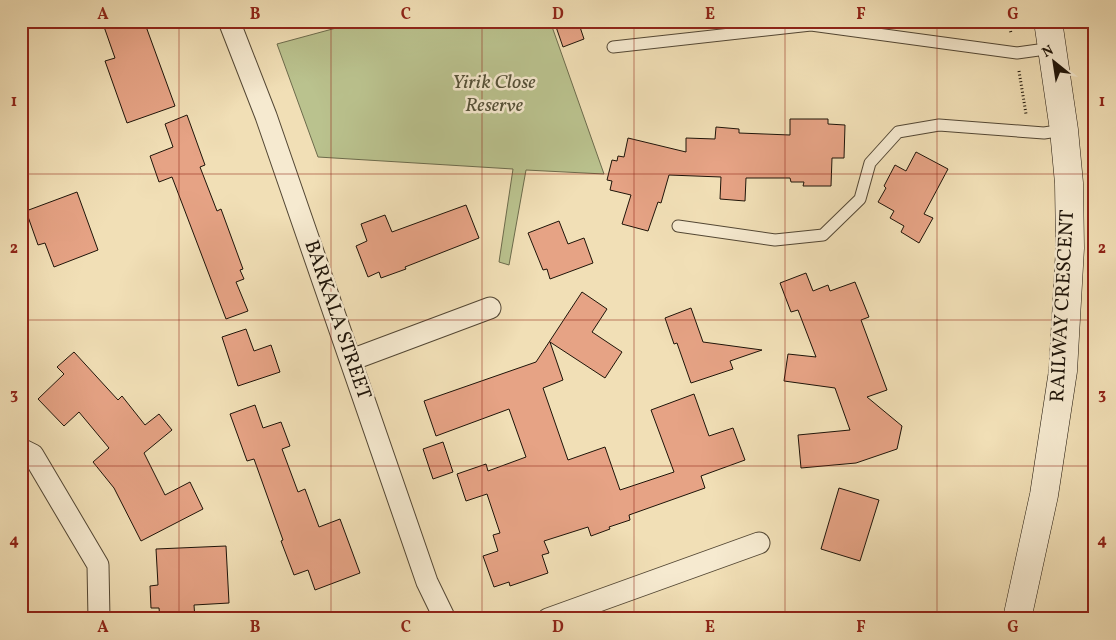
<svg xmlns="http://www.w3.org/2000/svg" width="1116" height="640" viewBox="0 0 1116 640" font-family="Vollkorn,serif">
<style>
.green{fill:#bac28e;stroke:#6c6b4c}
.building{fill:#e6a385;stroke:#1e1409}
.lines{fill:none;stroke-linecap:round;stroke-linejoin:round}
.service-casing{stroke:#534734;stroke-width:13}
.minor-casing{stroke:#534734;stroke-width:23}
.secondary-casing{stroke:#1e1409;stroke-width:29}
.path{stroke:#1e1409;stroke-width:3;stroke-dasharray:1 2.5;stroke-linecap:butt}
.service{stroke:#f6ead0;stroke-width:11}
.minor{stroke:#f6ead0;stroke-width:21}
.secondary{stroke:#f6ead0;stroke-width:28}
.grid{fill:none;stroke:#8f2418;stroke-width:1;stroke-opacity:0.55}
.labels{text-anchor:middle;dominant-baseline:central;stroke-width:5;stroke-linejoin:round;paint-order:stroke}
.park-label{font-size:20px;font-style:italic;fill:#555138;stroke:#f6ead0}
.street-label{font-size:20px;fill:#1e1409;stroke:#f6ead0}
.neatline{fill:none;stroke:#8f2418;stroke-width:2}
.grid-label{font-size:16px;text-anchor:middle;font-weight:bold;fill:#8f2418}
</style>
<rect width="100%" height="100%" fill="#f1dfb6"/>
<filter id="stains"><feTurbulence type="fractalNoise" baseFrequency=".004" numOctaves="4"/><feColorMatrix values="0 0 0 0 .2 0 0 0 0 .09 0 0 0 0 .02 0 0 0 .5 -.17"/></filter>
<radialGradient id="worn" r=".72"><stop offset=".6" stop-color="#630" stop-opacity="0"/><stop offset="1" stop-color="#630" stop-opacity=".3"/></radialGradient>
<path class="green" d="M 362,21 L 550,21 L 604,174 L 526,170 L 509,265 L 499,262 L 513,169 L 318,157 L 277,44 Z"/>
<path class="building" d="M 102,21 L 144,21 L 175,106 L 127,123 L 105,61 L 115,58 Z
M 554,21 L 578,21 L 584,39 L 563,47 Z
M 187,115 L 205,165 L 200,167 L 217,211 L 221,209 L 243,269 L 240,270 L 244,279 L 236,282 L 248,311 L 226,319 L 172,177 L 159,182 L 150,156 L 173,147 L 165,124 Z
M 790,119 L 828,119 L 828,124 L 845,125 L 844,158 L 832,158 L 831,186 L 803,186 L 804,182 L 791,182 L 790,178 L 746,178 L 745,201 L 720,199 L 721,177 L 669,175 L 661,203 L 658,202 L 648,231 L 622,224 L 631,195 L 610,190 L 612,181 L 607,180 L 612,160 L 617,161 L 618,156 L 624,157 L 628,138 L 686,152 L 686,138 L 715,139 L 716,127 L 739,129 L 739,133 L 790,135 Z
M 916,152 L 948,169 L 924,214 L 933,218 L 919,243 L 901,232 L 904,226 L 890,218 L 894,211 L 878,202 L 886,188 L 884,186 L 895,165 L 906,171 Z
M 77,192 L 98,250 L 54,267 L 45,243 L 38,245 L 26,211 Z
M 466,205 L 479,238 L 405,267 L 406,269 L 381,278 L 379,272 L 368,277 L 356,246 L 367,241 L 361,224 L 385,215 L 392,232 Z
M 559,221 L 568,244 L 584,238 L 593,263 L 550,279 L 547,269 L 543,270 L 528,233 Z
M 806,273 L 813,291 L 828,285 L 830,291 L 855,282 L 869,317 L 861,320 L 887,390 L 867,397 L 902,426 L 897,449 L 856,463 L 801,468 L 798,435 L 850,430 L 835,388 L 784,381 L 788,354 L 816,357 L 798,310 L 791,312 L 780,283 Z
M 582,292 L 607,309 L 592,332 L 622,352 L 605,378 L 550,342 L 563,380 L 543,388 L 568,460 L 605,447 L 620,490 L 674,472 L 651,410 L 694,394 L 709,436 L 733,428 L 745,460 L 701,476 L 705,488 L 629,515 L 630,520 L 609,527 L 610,529 L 591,536 L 588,527 L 544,541 L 549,553 L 542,555 L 548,573 L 510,586 L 509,582 L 494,587 L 483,556 L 498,551 L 493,535 L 500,533 L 487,494 L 466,501 L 457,474 L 486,464 L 488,471 L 526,457 L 509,409 L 436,436 L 424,401 L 536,362 Z
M 691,308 L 703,342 L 762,350 L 730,361 L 733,369 L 691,383 L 677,343 L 674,344 L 665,318 Z
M 246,329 L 254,351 L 271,345 L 280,372 L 238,386 L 222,337 Z
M 74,352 L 118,400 L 122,396 L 145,425 L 159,414 L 172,430 L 144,453 L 165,495 L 190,482 L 203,509 L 141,541 L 114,488 L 93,462 L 109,448 L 79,412 L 64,426 L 38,399 L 64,374 L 57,367 Z
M 255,405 L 263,428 L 281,422 L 290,446 L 282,449 L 298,492 L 305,489 L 319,527 L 340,519 L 360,573 L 315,590 L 308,570 L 294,575 L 281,541 L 283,540 L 254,459 L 247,461 L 230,414 Z
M 443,442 L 453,472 L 433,479 L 423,449 Z
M 839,488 L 879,500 L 860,561 L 821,549 Z
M 226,546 L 229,603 L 194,605 L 195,619 L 160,619 L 159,608 L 151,608 L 150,586 L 158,585 L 156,549 Z"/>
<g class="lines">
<defs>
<path id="service" d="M 613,47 L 811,25 L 1017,53 L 1053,48
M 678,226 L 775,240 L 823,235 L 860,199 L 870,163 L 898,132 L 939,125 L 1044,133 L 1064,130"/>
<path id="minor" d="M 229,21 L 266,116 L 427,582 L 445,619
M 351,360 L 490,308
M 21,449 L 33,455 L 98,565 L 99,619
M 548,619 L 759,543"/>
<path id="secondary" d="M 1017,619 L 1044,495 L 1063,371 L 1070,248 L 1069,183 L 1064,130 L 1048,21"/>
</defs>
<use href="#service" class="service-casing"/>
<use href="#minor" class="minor-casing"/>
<use href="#secondary" class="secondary-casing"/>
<path class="path" d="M 1008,21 L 1011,33
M 1019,71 L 1026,114"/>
<use href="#service" class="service"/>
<use href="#minor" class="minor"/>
<use href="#secondary" class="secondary"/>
</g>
<path class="grid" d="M 179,21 L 179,619M 331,21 L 331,619M 482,21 L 482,619M 634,21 L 634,619M 785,21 L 785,619M 937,21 L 937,619M 21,174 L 1095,174M 21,320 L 1095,320M 21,466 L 1095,466"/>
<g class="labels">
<g class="park-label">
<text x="494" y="83">Yirik Close<tspan x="494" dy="23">Reserve</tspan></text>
</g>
<g class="street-label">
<text transform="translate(1063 306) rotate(-87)">RAILWAY CRESCENT</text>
<text transform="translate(337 320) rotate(71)">BARKALA STREET</text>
</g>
</g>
<rect width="1116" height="640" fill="none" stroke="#f1dfb6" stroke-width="55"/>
<g transform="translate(1054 62) rotate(330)" stroke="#f6ead0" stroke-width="4" paint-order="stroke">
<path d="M0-4L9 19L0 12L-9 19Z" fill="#1e1409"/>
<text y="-8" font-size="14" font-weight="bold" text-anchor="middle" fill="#1e1409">N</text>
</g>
<rect x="28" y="28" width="1060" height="584" class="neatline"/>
<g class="grid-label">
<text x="103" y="19">A</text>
<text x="255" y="19">B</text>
<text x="406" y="19">C</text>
<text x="558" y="19">D</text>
<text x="710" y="19">E</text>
<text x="861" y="19">F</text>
<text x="1013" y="19">G</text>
<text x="14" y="106">1</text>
<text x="1102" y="106">1</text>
<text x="14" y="253">2</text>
<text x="1102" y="253">2</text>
<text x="14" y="399">3</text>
<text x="1102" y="399">3</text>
<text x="14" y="545">4</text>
<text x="1102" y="545">4</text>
<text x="103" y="632">A</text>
<text x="255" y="632">B</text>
<text x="406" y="632">C</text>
<text x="558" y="632">D</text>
<text x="710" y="632">E</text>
<text x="861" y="632">F</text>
<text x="1013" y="632">G</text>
</g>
<rect width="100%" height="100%" filter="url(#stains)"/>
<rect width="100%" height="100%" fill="url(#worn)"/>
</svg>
